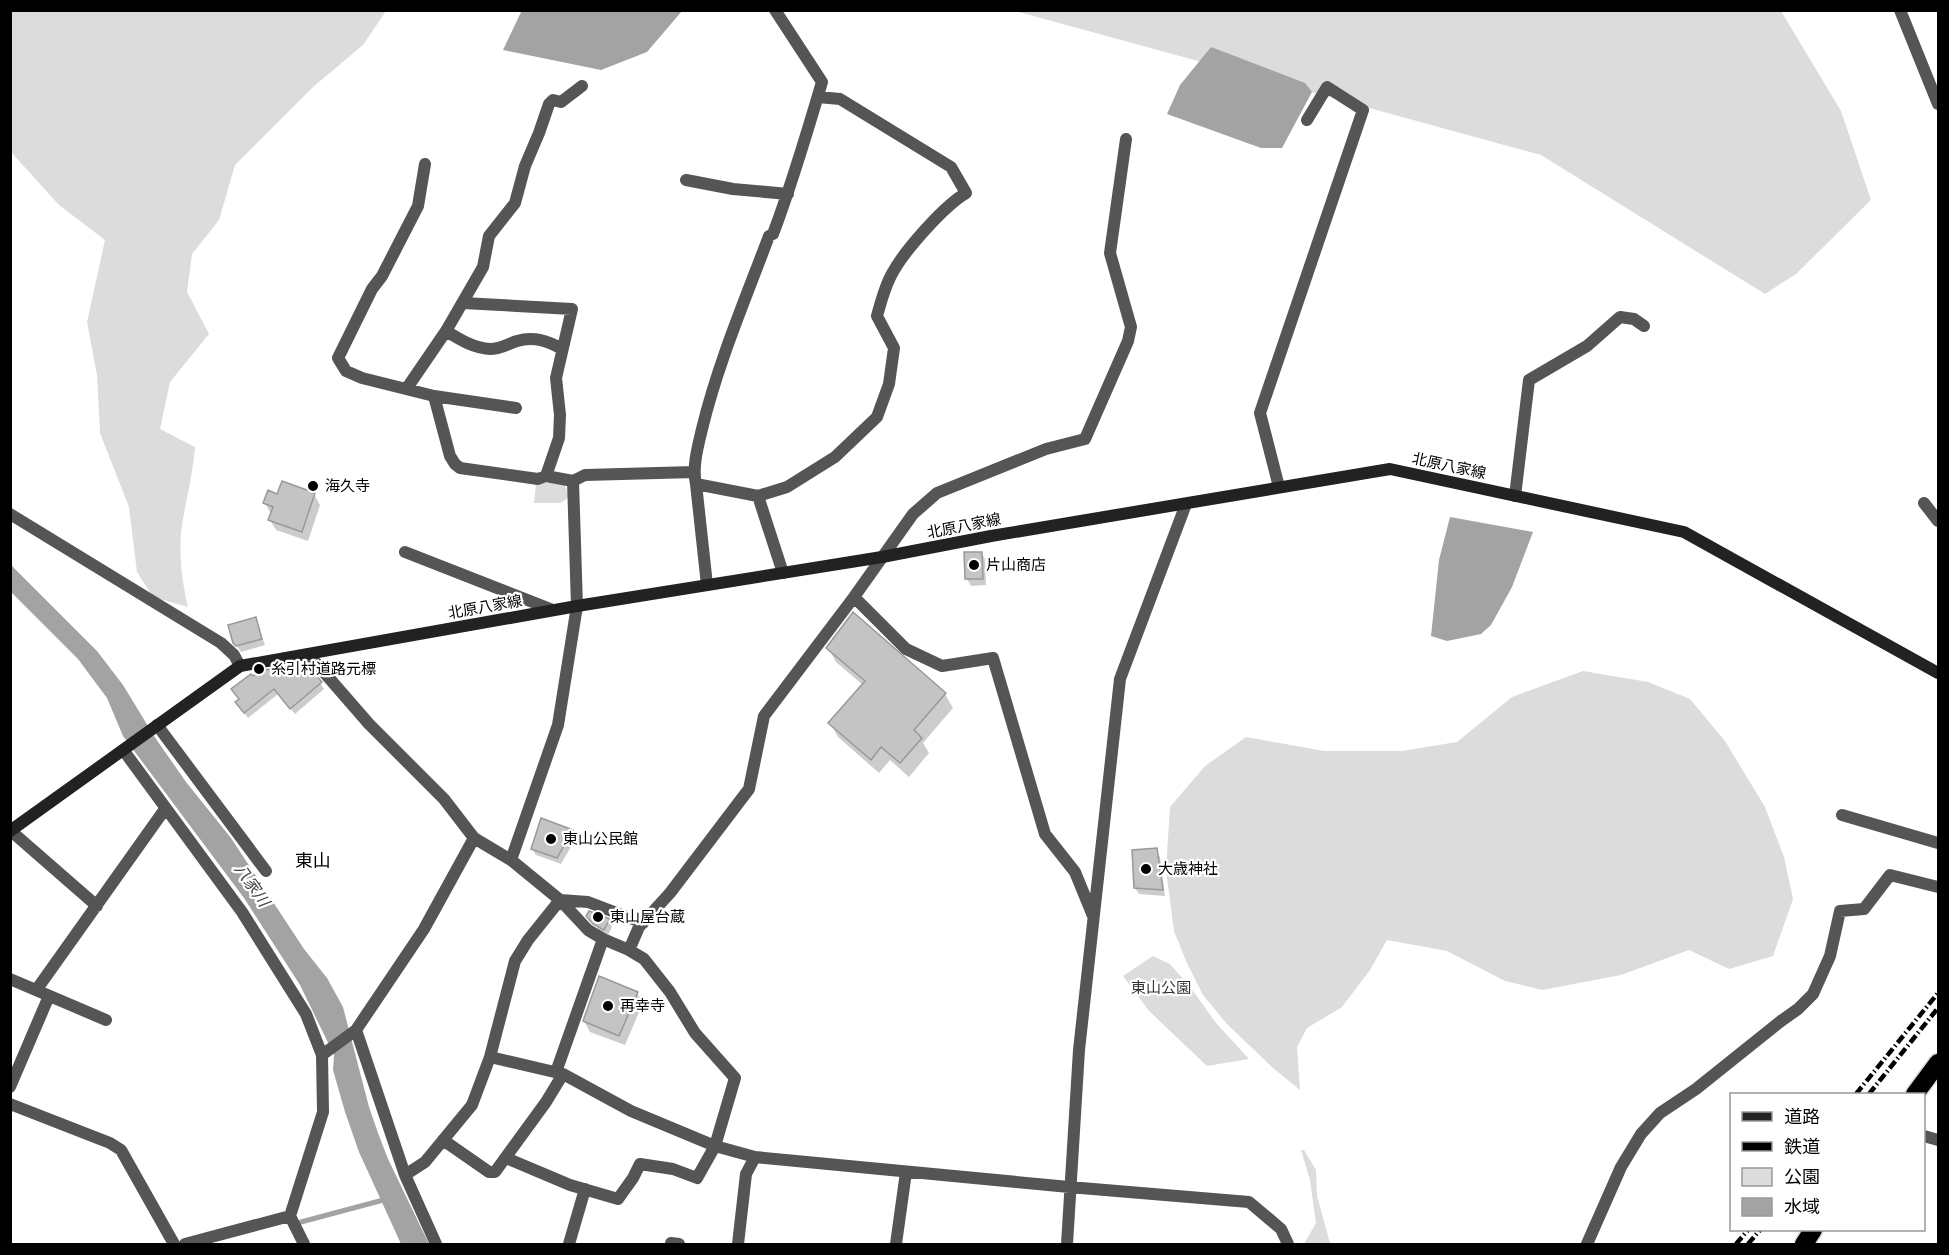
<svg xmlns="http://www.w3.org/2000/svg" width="1949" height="1255" viewBox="0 0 1949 1255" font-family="Roboto,'Noto Sans JP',sans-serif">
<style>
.green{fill:#dcdcdc}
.water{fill:#a3a3a3}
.shadow{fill:#0003}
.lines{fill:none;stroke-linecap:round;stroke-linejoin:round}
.stream{stroke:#a3a3a3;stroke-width:5}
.building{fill:#c4c4c4;stroke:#999;stroke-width:1.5}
.highway-casing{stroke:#dbdbdb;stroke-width:21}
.street{stroke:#555;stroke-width:12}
.secondary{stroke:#222;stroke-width:12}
.highway{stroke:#000;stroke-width:18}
.rail{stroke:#000;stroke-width:4.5;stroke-dasharray:9 3 1.5 3;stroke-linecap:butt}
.poi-dot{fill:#000;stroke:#fff;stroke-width:2}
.labels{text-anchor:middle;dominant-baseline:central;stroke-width:4.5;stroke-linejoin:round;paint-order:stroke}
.street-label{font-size:15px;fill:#000;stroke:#fff}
.poi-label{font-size:15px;fill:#000;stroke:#fff;text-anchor:start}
.park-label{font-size:15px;fill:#333;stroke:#fff}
.water-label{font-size:16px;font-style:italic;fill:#444;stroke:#fff}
.quarter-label{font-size:18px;fill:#000;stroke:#fff}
</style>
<rect width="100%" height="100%" fill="#fff"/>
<path class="green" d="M 11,11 L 386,11 L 363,45 L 313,87 L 235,165 L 219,220 L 192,254 L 187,292 L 209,334 L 170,382 L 160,429 L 195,447 C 193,474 186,499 182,525 C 178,552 182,581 188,607 L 153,597 L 137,572 L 129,507 L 100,433 L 97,375 L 87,322 L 105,240 L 59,205 L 11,152 Z
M 1015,11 L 1781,11 L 1841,111 L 1871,200 L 1796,274 L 1765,294 L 1541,155 Z
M 551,482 L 564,482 L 569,497 L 561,503 L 534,503 L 536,484 Z
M 1583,671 L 1648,682 L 1690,699 L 1725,741 L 1765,807 L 1784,857 L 1793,899 L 1773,956 L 1729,969 L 1689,950 L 1621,975 L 1542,990 L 1505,981 L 1447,951 L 1387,940 L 1370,970 L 1342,1007 L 1307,1028 L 1297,1047 L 1300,1090 L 1273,1068 L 1227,1024 L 1203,995 L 1186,961 L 1174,931 L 1166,870 L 1170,807 L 1205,766 L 1246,737 L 1324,751 L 1402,751 L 1457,742 L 1512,697 Z
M 1153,956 L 1170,964 L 1191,988 L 1216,1023 L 1249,1059 L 1207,1066 L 1149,1011 L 1123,976 Z
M 1301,1150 L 1304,1150 L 1316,1170 L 1317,1196 L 1330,1243 L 1333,1244 L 1304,1244 L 1316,1223 L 1310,1180 Z"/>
<path class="water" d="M 522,10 L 682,10 L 682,11 L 647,52 L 601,70 L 503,50 Z
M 1211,47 L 1305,83 L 1312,92 L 1282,148 L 1261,148 L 1167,114 L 1180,85 Z
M 1450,517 L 1533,532 L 1512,587 L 1491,625 L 1481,634 L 1447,641 L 1431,636 L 1439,560 Z
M 10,564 L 97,651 L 123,685 L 154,736 L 186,782 L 231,838 L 304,949 L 327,978 L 343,1007 L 369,1107 L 378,1133 L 388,1159 L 429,1244 L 401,1244 L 359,1152 L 345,1112 L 333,1070 L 334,1055 L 300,985 L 244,898 L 123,736 L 107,698 L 78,659 L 11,592 Z"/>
<path class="shadow" d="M 314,494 L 320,505 L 308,541 L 276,530 L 270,520 L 271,514 L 265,503 L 278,496 Z
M 982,553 L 985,560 L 986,585 L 971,586 L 967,579 Z
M 853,614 L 945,694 L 953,708 L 923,743 L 929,753 L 909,777 L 890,760 L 879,773 L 838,737 L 830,723 L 863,685 L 836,662 L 828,648 Z
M 255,619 L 265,645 L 241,652 L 234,642 Z
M 252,678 L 320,683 L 324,689 L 295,714 L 278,694 L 248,718 L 241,709 Z
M 572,831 L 576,838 L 561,864 L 536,855 L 532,849 Z
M 1156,850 L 1160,857 L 1165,896 L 1139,894 L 1135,888 Z
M 588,916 L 609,920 L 612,927 L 608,935 L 599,930 Z
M 637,993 L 643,1003 L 625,1045 L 590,1032 L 584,1021 Z"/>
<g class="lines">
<path class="stream" d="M 301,1222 L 387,1199"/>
</g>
<path class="building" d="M 282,481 L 315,493 L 302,532 L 268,520 L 273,507 L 263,503 L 268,490 L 277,494 Z
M 964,552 L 982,552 L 983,579 L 965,579 Z
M 853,612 L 946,693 L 914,730 L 922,738 L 900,763 L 881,747 L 871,760 L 828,723 L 865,681 L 826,648 Z
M 256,617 L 262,639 L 236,646 L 233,643 L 228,625 Z
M 304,663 L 322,682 L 290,709 L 274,689 L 244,713 L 235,702 L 239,699 L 231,689 L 251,674 L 253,676 L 259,671 Z
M 541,818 L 573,830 L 557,858 L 531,849 Z
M 1157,848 L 1163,890 L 1134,888 L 1132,850 Z
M 589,911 L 610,919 L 604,930 L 593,924 L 586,916 Z
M 599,976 L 638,992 L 619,1036 L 583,1021 Z"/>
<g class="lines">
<defs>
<path id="highway" d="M 1915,1094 L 1938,1063
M 1804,1244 L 1813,1230"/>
</defs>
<use href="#highway" class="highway-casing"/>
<path class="street" d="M 775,10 L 822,82 C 807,133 792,184 773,234 L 769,236 C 745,300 718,363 702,429 C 698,446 692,467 696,484 L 758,496 L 787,487 L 835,457 L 877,417 L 889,384 L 894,348 L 877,316 C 881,302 885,285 893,272 C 905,250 944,206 966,193 L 951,167 L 840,99 L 818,97
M 1900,10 L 1938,104
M 425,164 L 418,206 L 382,276 L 372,289 L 338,358 L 346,371 L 362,378 L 434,396 L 516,408
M 686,180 L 733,189 L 788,194
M 463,303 L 572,309 L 556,378 L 560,415 L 559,438 L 546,476
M 446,331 C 459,339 473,348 490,349 C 500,349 508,344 517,341 C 534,336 548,341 562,349
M 407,388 L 446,331 L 483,267 L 489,236 L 515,203 L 525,166 L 539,133 L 549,104 L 553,100 L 561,102 L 582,86
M 434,396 L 450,456 L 455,464 L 460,468 L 538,479 L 546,476 L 573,481 L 585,475 L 694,472
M 696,484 L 707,585
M 1279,487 L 1260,413 L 1363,110 L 1327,87 L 1307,120
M 758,496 L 783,573
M 1515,496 L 1529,380 L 1587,346 L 1620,317 L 1634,319 L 1644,326
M 1924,503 L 1938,521
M 10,514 L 221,643 L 234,655 L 240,666
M 405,552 L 553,610
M 854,597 L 906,649 L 942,666 L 993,658 L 1045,834 L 1075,872 L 1093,916
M 309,655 L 369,724 L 444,799 L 474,838 L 511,860 L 560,900 L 588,930 L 603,939 L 629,950 L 644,959 L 670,992 L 695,1033 L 735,1078 L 715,1146 L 755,1157 L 1069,1187 L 1249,1202 L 1281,1229 L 1288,1244
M 157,725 L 266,871
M 124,751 L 242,912 L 306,1014 L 322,1055 L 323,1112 L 290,1216 L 185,1244
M 1842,815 L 1938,843
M 11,831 L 97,906
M 511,860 L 558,725 L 577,606 L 573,481
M 629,950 L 639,927 L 670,893 L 749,789 L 764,716 L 854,597 L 913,514 L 937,493 L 1046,449 L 1085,439 L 1128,341 L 1131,327 L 1110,253 L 1126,139
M 10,979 L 106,1020
M 37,989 L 165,809
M 356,1030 L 405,1175 L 436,1244
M 322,1055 L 356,1030 L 424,929 L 474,838
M 490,1057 L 563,1074 L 631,1111 L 715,1146 L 697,1178 L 673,1169 L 640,1164 L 633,1178 L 618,1199 L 570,1185 L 506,1158
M 556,1072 L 603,939
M 10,1087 L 49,996
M 10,1104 L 110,1143 L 121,1150 L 174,1244
M 1924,1136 L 1938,1140
M 443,1140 L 489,1172 L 495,1172 L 546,1102 L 563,1074
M 405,1175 L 425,1162 L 472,1105 L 490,1057 L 515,961 L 528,940 L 560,900 L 588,902 L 643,923
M 290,1216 L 304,1244
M 671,1243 L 679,1244
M 569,1244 L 585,1189
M 738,1244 L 746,1174 L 755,1157
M 896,1244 L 906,1172
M 1067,1244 L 1079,1050 L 1120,679 L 1186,504
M 1587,1244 L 1621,1167 L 1641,1134 L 1660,1113 L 1696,1089 L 1781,1021 L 1798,1009 L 1813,994 L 1830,956 L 1840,911 L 1864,909 L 1890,875 L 1938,887"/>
<path class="secondary" d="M 10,831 L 240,666 L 577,606 L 882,557 L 991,536 L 1390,469 L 1684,532 L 1938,673"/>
<use href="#highway" class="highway"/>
<path class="rail" d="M 1856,1094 L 1938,993
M 1869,1094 L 1938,1008
M 1736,1244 L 1748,1230
M 1748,1244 L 1760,1230"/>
</g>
<g class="poi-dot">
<circle cx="313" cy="486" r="6"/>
<circle cx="974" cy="565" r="6"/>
<circle cx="259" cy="669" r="6"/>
<circle cx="551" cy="839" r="6"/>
<circle cx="1146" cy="869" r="6"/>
<circle cx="598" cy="917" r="6"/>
<circle cx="608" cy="1006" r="6"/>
</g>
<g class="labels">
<g class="street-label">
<text transform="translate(1449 466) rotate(12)">北原八家線</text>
<text transform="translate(964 526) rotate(-11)">北原八家線</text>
<text transform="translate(485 607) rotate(-10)">北原八家線</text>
</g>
<g class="poi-label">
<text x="325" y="486">海久寺</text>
<text x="986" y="565">片山商店</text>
<text x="271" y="669">糸引村道路元標</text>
<text x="563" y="839">東山公民館</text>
<text x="1158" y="869">大歳神社</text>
<text x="610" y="917">東山屋台蔵</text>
<text x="620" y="1006">再幸寺</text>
</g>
<g class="park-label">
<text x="1161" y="988">東山公園</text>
</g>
<g class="water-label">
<text transform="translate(252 885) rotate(55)">八家川</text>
</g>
<g class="quarter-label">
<text x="313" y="860">東山</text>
</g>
</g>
<rect width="1949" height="1255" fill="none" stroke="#000000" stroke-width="24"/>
<rect x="1730" y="1093" width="195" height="138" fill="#ffffff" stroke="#999999" stroke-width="1.5"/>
<rect x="1742" y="1112" width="30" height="9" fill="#222222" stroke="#999999" stroke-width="1.5"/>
<text x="1784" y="1123" font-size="18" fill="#000000">道路</text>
<rect x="1742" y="1142" width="30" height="9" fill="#000000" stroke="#999999" stroke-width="1.5"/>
<text x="1784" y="1153" font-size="18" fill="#000000">鉄道</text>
<rect x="1742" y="1168" width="30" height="18" fill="#dcdcdc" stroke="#999999" stroke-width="1.5"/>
<text x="1784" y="1183" font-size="18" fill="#000000">公園</text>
<rect x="1742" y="1198" width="30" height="18" fill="#a3a3a3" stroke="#999999" stroke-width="1.5"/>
<text x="1784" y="1213" font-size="18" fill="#000000">水域</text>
</svg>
